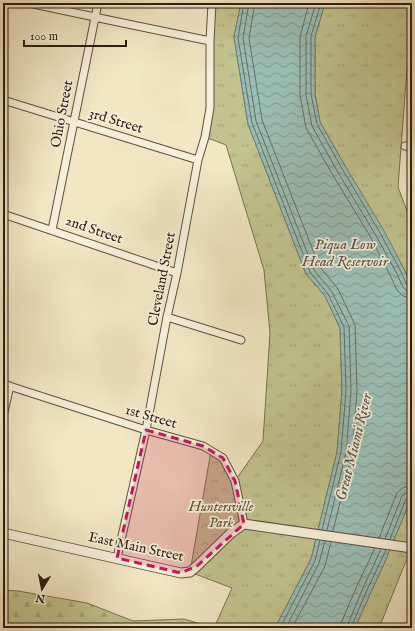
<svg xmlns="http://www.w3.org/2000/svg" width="415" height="631" viewBox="0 0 415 631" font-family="'IM FELL English',serif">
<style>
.grass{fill:url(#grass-tufts);stroke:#787050}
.forest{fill:url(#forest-firs);stroke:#787050}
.park{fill:url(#park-crowns);stroke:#787050}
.water{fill:url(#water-waves);stroke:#6f7e74}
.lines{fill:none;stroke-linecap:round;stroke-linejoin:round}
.shore{stroke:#646e64;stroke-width:1}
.minor-casing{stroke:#5e4e3e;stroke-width:9}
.tertiary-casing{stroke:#5e4e3e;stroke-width:11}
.minor{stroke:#f7efd9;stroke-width:7}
.tertiary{stroke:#f7efd9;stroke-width:9}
.marked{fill:#c2185b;fill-opacity:0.2;stroke:#c2185b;stroke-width:3;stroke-dasharray:8 5;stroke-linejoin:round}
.labels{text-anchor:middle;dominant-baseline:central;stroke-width:3.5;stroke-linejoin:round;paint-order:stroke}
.street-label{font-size:14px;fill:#2d1c12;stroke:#f7efd9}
.park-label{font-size:14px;font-style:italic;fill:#5a4e38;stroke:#f7efd9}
.water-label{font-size:15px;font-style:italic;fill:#54554b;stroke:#f7efd9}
</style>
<defs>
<pattern id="grass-tufts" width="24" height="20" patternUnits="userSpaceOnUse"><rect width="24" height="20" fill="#c2c38f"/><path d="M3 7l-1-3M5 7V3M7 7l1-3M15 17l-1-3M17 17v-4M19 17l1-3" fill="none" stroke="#a7a77a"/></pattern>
<pattern id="forest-firs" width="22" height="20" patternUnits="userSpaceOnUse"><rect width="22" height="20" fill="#c2c38f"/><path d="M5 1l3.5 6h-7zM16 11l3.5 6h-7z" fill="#a7a77a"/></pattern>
<pattern id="park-crowns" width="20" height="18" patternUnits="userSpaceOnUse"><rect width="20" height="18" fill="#c2c38f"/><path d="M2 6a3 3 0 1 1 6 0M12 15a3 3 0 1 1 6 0" fill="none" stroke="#a7a77a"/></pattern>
<pattern id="water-waves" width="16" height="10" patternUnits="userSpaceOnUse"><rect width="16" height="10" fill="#9bbfb6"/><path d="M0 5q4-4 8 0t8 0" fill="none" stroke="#7f9a93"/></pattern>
</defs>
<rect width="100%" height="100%" fill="#f2e6c4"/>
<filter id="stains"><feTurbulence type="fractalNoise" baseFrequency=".005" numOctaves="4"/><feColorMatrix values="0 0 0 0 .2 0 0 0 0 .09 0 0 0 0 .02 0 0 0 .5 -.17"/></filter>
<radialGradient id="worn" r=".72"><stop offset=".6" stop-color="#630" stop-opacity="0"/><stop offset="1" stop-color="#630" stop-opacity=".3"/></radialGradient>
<path class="grass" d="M 212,3 L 241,3 L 234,37 L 248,124 L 306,274 L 325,296 L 340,328 L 342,391 L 337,452 L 311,559 L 275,628 L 214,628 L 232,588 L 190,572 L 235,481 L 263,441 L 270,333 L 264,270 L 226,145 L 205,137 Z
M 325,3 L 412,3 L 398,187 L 412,224 L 412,287 L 404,269 L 320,122 L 315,94 L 315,37 Z
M 412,496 L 412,561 L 406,561 L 379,628 L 355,628 L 371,592 L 384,564 Z"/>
<path class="forest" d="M 3,590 L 18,591 L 87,603 L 133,621 L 184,619 L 214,628 L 3,628 Z"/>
<path class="park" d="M 211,451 L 223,458 L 235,481 L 244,524 L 190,572 Z"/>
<path class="water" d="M 241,3 L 325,3 L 315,37 L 315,94 L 320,122 L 344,164 L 383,229 L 404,269 L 412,287 L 412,496 L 384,564 L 371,592 L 355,628 L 275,628 L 311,559 L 337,452 L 342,391 L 340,328 L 325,296 L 306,274 L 248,124 L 234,37 Z"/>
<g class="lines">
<path class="shore" d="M 244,3 L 238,38 L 252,123 L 310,272 L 328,294 L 344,327 L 346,391 L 341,452 L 322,530
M 249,3 L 243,38 L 256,121 L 314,270 L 332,292 L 349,326 L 351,391 L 346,453 L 327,530
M 255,3 L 249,38 L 262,120 L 319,266 L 338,289 L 355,325 L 357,391 L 352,454 L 333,531
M 309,3 L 300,37 L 300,95 L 306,128 L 331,172 L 370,236 L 390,275 L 397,290 L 403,296 L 412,298
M 316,3 L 306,36 L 306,95 L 312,126 L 336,169 L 375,234 L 396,272 L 403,287 L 407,291 L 412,292
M 321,3 L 311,36 L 311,94 L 317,124 L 341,167 L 379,231 L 400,270 L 407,285 L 409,286 L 412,287
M 379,538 L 397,493 L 404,487 L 412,485
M 385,539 L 402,496 L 407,492 L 412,491
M 390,539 L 406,499 L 409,497 L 412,496
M 280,628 L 315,561 L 320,540
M 286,628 L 319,563 L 325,541
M 292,628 L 325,566 L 331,542
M 341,628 L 342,621 L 357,586 L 375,548
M 347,628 L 348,624 L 363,588 L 381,549
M 352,628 L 352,625 L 367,590 L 386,550"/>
<defs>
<path id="minor" d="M 29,3 L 118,22 L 210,41
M 3,100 L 198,160
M 405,146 L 412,147
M 3,214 L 177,273
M 52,230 L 98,3
M 167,317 L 241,340
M 3,384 L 146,430 L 203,446 L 223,458 L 235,481 L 244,524
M 3,416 L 10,386
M 117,558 L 146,430 L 167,317 L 177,273 L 198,160 L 205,137 L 210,108 L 210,41 L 212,3"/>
<path id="tertiary" d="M 3,533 L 181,573 L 190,572 L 197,566 L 231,533 L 244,524 L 412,548"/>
</defs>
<use href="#minor" class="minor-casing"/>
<use href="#tertiary" class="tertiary-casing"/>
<use href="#minor" class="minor"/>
<use href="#tertiary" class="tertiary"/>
</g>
<path class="marked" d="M 146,430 L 203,446 L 223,458 L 235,481 L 244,524 L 197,566 L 181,573 L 117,558 Z"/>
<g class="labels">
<g class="street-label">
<text transform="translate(62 114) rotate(-79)">Ohio Street</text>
<text transform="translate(116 121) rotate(17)">3rd Street</text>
<text transform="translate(94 230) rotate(19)">2nd Street</text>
<text transform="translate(162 279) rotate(-79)">Cleveland Street</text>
<text transform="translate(151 417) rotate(16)">1st Street</text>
<text transform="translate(136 547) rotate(12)">East Main Street</text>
</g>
<g class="park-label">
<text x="221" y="507">Huntersville<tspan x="221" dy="16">Park</tspan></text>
</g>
<g class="water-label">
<text x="345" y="244">Piqua Low<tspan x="345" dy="17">Head Reservoir</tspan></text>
<text transform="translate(354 447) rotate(-76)">Great Miami River</text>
</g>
</g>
<rect width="415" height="631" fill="none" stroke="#f2e6c4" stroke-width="16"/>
<rect x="4" y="4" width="407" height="623" fill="none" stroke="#2d1c12" stroke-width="2"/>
<rect x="8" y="8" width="399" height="615" fill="none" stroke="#2d1c12"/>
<g transform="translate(42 589) rotate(190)" stroke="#f7efd9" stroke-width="3" paint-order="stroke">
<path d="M0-3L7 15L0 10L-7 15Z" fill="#2d1c12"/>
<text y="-6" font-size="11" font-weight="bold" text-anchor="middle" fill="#2d1c12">N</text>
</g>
<path d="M24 40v6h102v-6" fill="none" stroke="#2d1c12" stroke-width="2"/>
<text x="30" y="40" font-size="12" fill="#2d1c12" stroke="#f7efd9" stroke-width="3" paint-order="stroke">100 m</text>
<rect width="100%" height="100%" filter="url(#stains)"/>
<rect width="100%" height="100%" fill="url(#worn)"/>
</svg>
